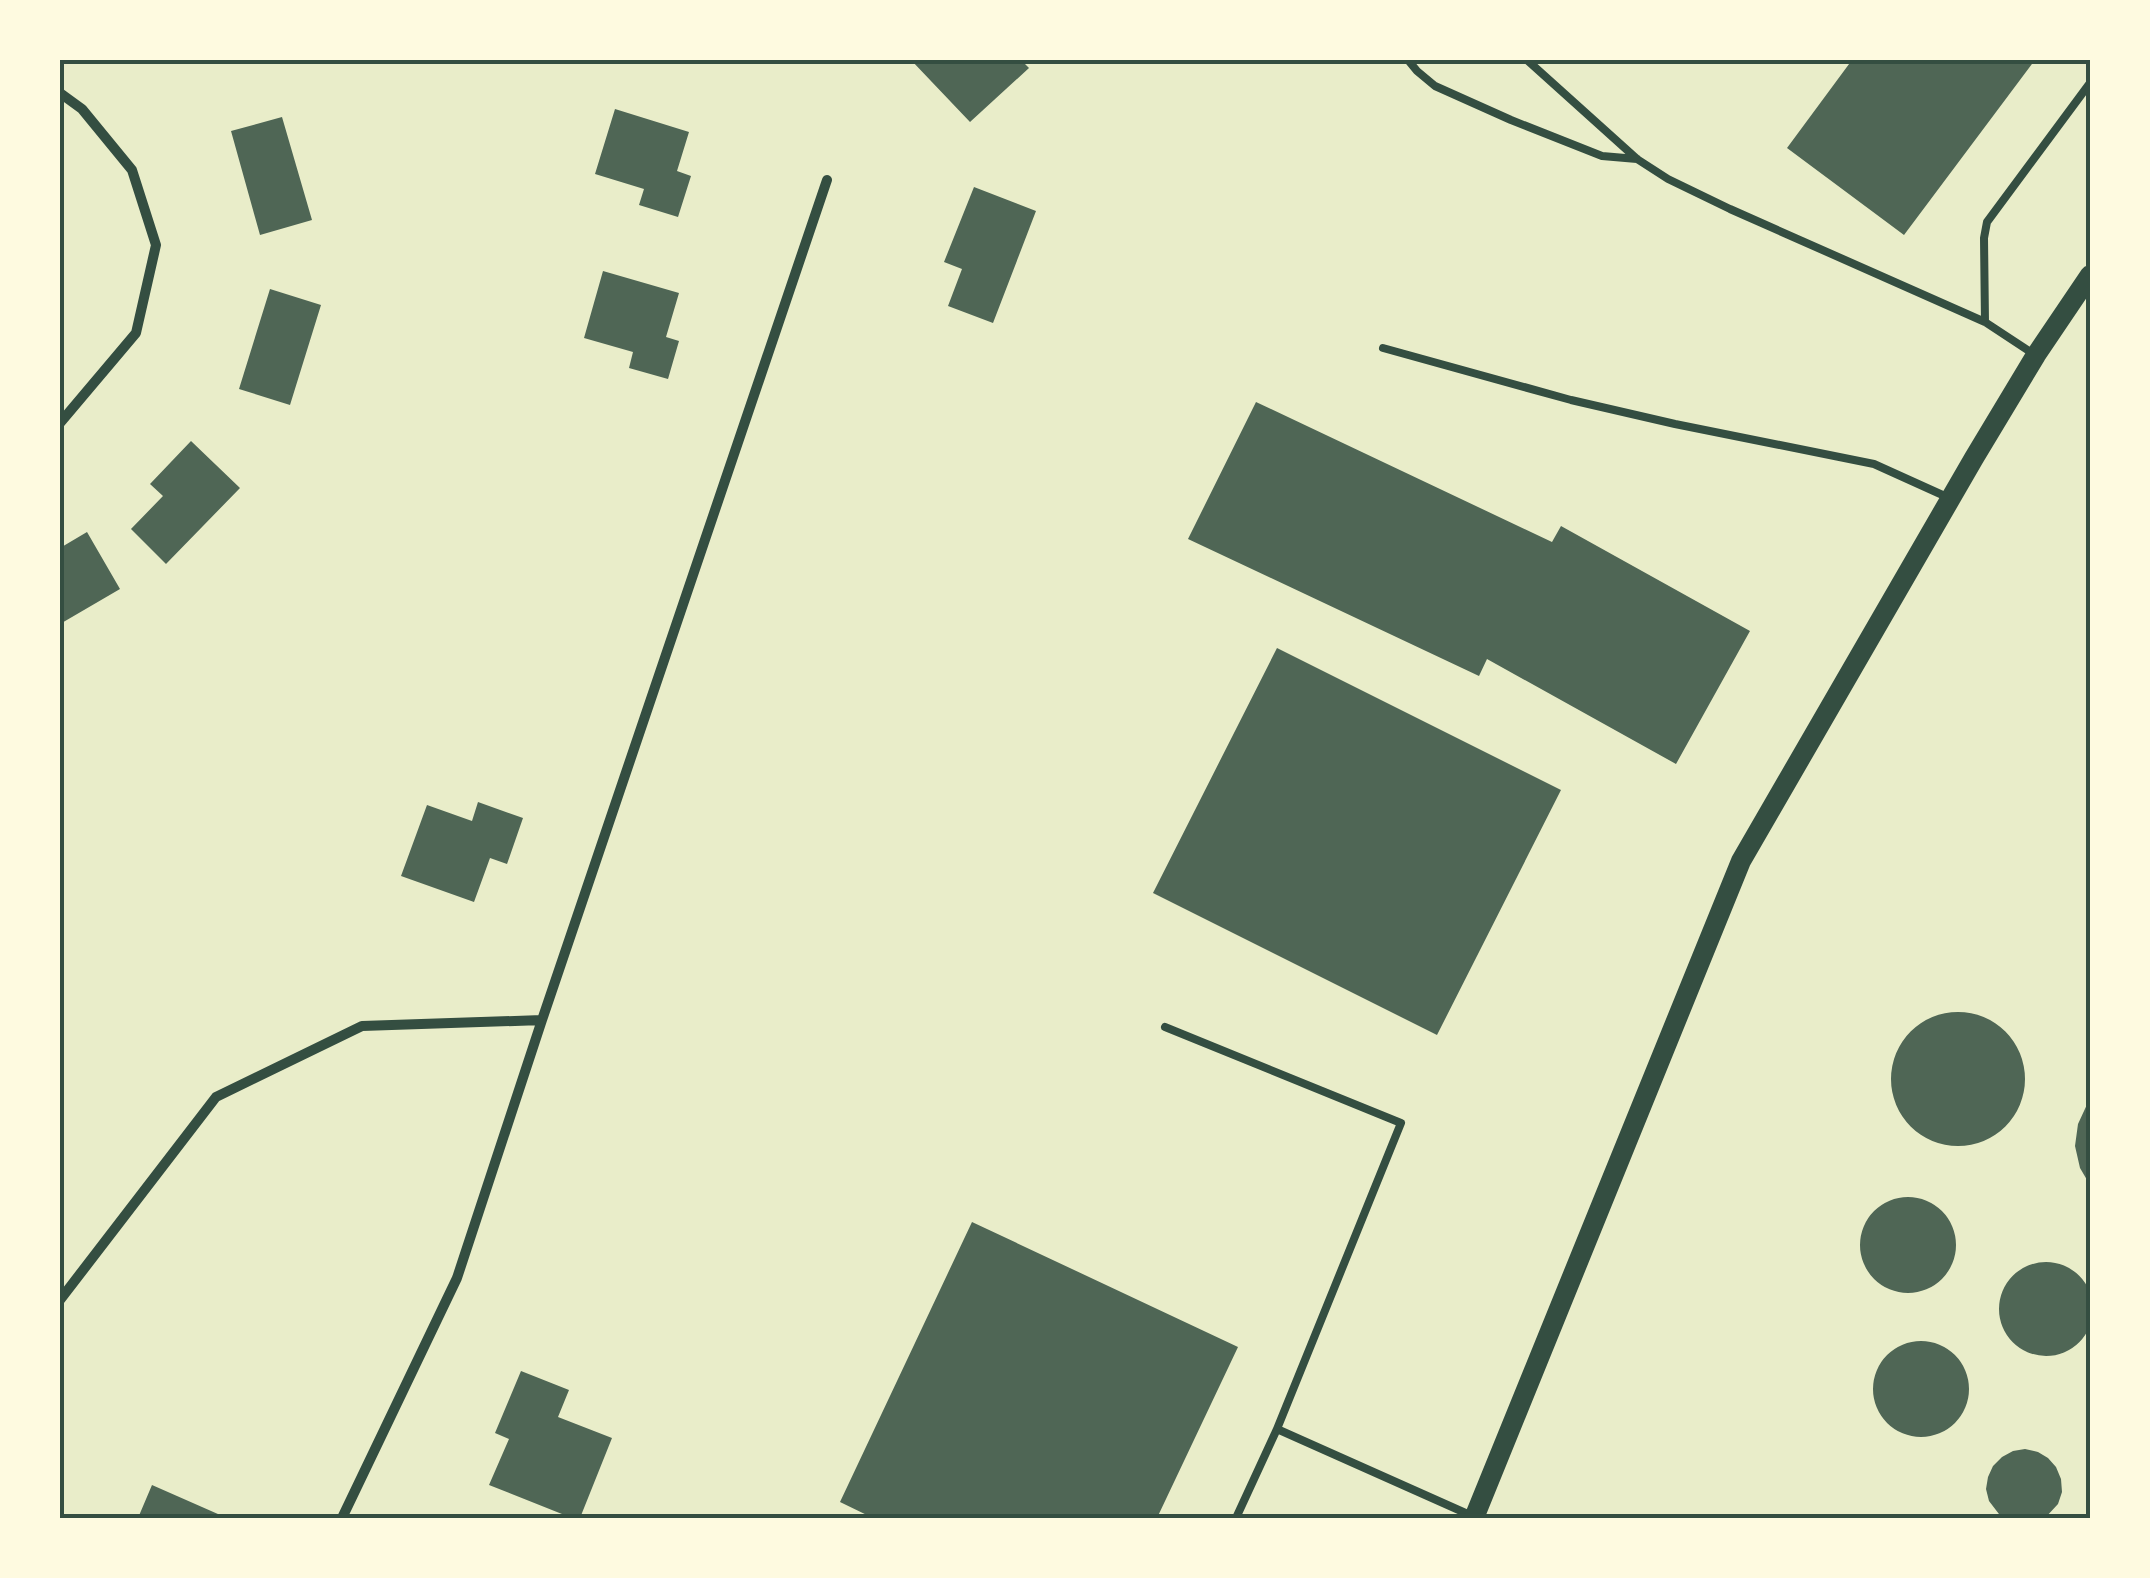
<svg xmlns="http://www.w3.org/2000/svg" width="2150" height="1578" viewBox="0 0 2150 1578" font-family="'Nunito Sans',sans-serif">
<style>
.building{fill:#4f6655}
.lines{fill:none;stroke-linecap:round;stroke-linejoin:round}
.service{stroke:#344e41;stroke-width:8}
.minor{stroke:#344e41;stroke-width:10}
.secondary{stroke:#344e41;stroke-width:20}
.neatline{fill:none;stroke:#344e41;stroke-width:4}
</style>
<rect width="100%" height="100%" fill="#e9edc9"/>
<path class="building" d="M 911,60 L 1021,60 L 1029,68 L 970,122 Z
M 1852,60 L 2035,60 L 1904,235 L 1787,148 Z
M 615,109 L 689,132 L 677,171 L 691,176 L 678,217 L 639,205 L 644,189 L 595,174 Z
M 282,117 L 312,220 L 260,235 L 231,131 Z
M 974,187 L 1036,211 L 993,323 L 948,306 L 962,269 L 944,262 Z
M 603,271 L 679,293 L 666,337 L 679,341 L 668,379 L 629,368 L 633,352 L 584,338 Z
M 270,289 L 321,305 L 290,405 L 239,389 Z
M 1256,402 L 1552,542 L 1561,526 L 1750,631 L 1676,764 L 1487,659 L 1479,676 L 1188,539 Z
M 191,441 L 240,488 L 166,564 L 131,529 L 163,496 L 150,484 Z
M 87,532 L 120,589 L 60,624 L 60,548 Z
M 1277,648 L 1561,790 L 1437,1035 L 1153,893 Z
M 478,802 L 523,818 L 507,864 L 490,858 L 474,902 L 401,876 L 427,805 L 472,821 Z
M1891 1079a67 67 0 1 1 134 0a67 67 0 1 1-134 0Z
M 2090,1098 L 2090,1185 L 2080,1168 L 2075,1146 L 2078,1124 Z
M1860 1245a48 48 0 1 1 96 0a48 48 0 1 1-96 0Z
M 972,1222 L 1238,1347 L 1157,1518 L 873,1518 L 840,1502 Z
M1999 1309a47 47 0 1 1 94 0a47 47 0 1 1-94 0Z
M1873 1389a48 48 0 1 1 96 0a48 48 0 1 1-96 0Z
M 521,1371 L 569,1390 L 558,1417 L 612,1438 L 580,1518 L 572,1518 L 489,1485 L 509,1439 L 495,1433 Z
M 2025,1449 L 2038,1452 L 2048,1458 L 2056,1467 L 2061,1479 L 2062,1492 L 2058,1504 L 2045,1518 L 2002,1518 L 1989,1501 L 1986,1489 L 1988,1477 L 1993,1466 L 2002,1457 L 2013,1451 Z
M 152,1485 L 227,1518 L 138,1518 Z"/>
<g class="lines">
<path class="service" d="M 1408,60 L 1417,71 L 1435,86 L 1511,120 L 1602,156 L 1637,159
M 1527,60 L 1637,159 L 1668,179 L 1730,209 L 1985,322 L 2032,353
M 1985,322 L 1984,238 L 1987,222 L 2090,83
M 1383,348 L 1571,400 L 1675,424 L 1874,464 L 1947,497
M 1165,1027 L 1401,1123 L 1277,1429 L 1470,1515
M 1236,1518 L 1277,1429"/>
<path class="minor" d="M 60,93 L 82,109 L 132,170 L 156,245 L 136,333 L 60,423
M 60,1300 L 216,1097 L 362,1026 L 542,1020
M 342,1518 L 457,1278 L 542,1020 L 827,180"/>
<path class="secondary" d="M 1474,1518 L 1741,861 L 1974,458 L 2036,355 L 2090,275"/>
</g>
<rect width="2150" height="1578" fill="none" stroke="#fefae0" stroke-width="125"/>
<rect x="62" y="62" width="2026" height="1454" class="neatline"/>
</svg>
